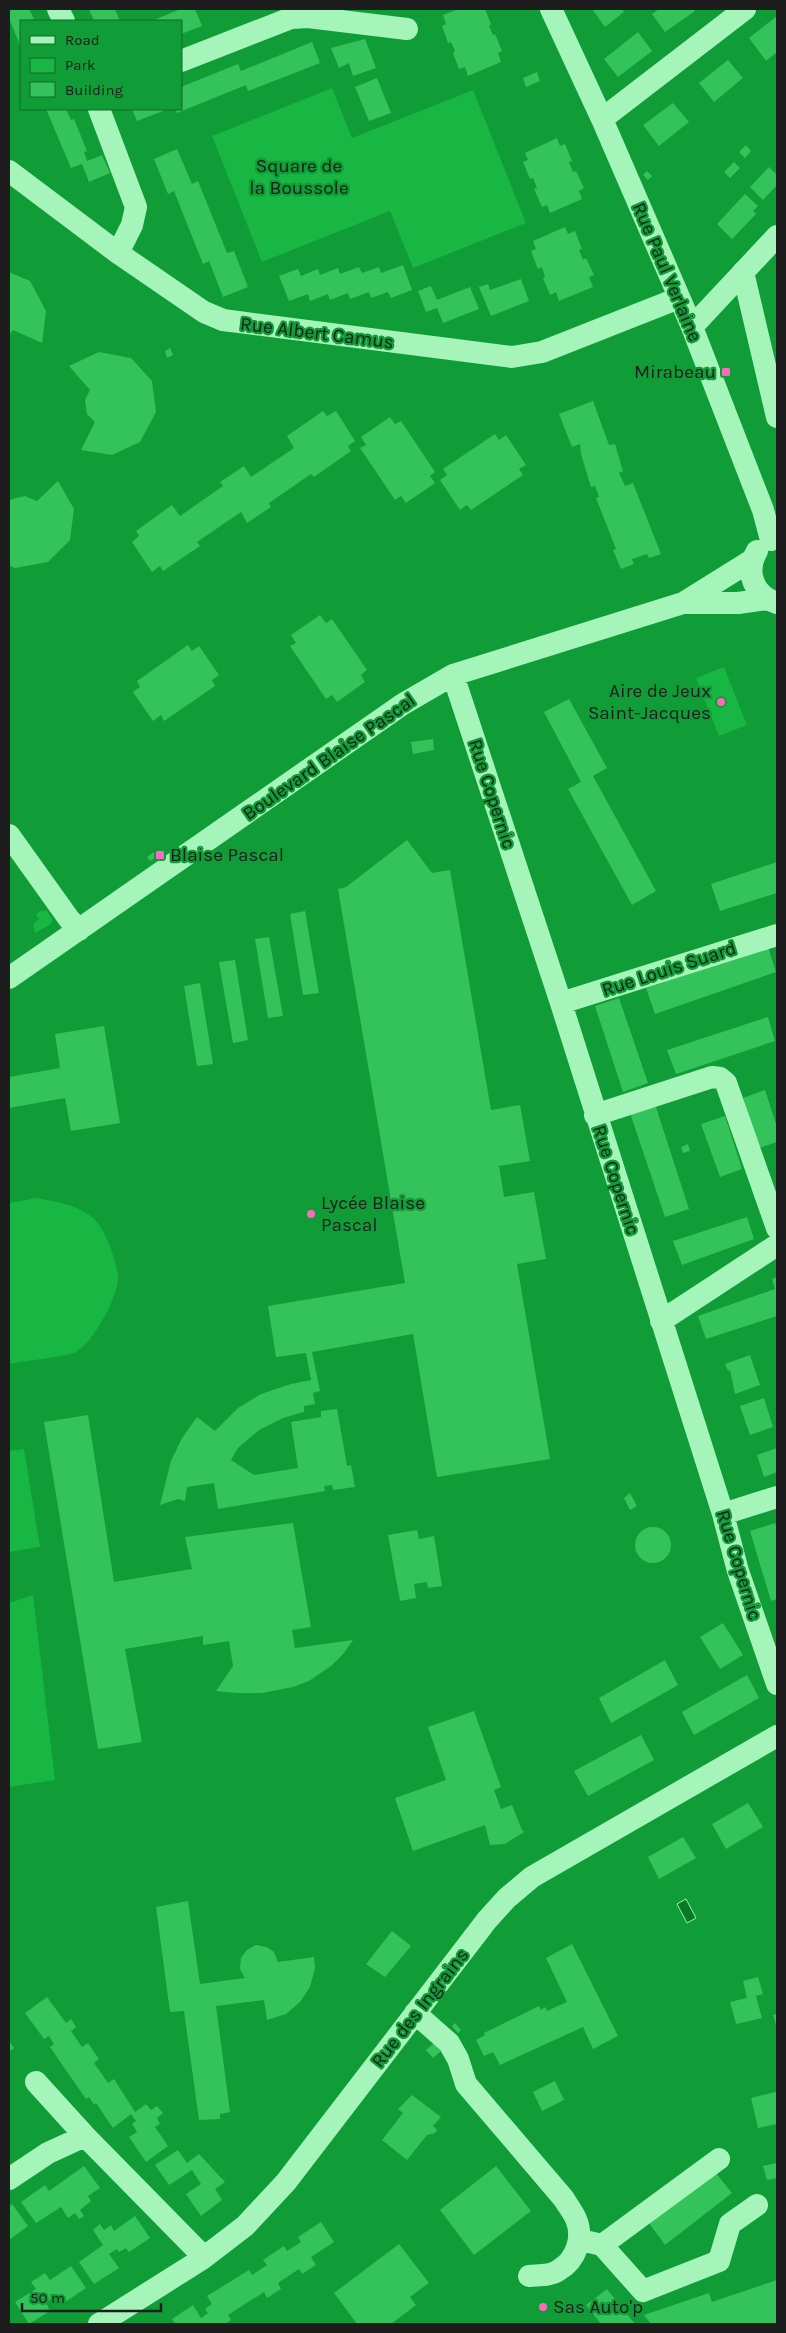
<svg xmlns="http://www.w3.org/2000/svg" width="786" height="2333" viewBox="0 0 786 2333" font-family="Karla,sans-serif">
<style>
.green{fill:#18b642}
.water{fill:#0a7829;stroke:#96f8af}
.building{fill:#34c25a}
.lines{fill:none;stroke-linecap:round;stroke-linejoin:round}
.minor{stroke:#a5f5ba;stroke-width:22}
.poi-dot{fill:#ff68bf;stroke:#109c37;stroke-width:2}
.labels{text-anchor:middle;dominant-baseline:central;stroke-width:4.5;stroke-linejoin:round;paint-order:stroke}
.park-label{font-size:19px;fill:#1a1d1b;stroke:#109c37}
.street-label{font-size:19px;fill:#1d1d1d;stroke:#109c37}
.poi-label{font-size:19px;fill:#1d1d1d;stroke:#109c37;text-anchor:start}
</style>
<rect width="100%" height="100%" fill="#109c37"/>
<path class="green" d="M 332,88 L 352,138 L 473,90 L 526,223 L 413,268 L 390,211 L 262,262 L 212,136 Z
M 724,667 L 747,725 L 719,736 L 696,678 Z
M 40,911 L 47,911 L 52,919 L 51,924 L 35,933 L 33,924 L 39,919 L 36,915 Z
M 37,1198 C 56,1202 75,1204 91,1216 C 104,1225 117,1261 118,1277 C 119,1296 93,1343 76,1352 C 66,1357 22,1361 9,1364 L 9,1203 Z
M 24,1449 L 40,1547 L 9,1552 L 9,1451 Z
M 33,1595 L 55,1780 L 9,1787 L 9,1603 Z"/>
<path class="water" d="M 686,1899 L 696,1918 L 687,1923 L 677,1904 Z"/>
<path class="building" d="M 9,9 L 29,9 L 34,19 L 21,21 L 21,48 L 9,18 Z
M 89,9 L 115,9 L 120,21 L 94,21 Z
M 181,9 L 195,9 L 202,26 L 181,34 L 181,21 L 151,21 Z
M 459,9 L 485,9 L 491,24 L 489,26 L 493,35 L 495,34 L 502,51 L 498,53 L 501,62 L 468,76 L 465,67 L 459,69 L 453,53 L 455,51 L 451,42 L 448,43 L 442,26 L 446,24 L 443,15 Z
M 592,9 L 622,9 L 624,12 L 605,27 Z
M 659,9 L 693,9 L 695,11 L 665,32 L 652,14 Z
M 777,16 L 777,52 L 766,61 L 749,38 Z
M 638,32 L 652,51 L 618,77 L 604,59 Z
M 365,39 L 376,68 L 353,76 L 349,63 L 339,68 L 331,48 Z
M 312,42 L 320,63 L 248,91 L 246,85 L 177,113 L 175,109 L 181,109 L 181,87 L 238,64 L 241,71 Z
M 728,60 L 743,78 L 714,102 L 699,83 Z
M 537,72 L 540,81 L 526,87 L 523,78 Z
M 377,78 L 391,113 L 369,121 L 355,87 Z
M 673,103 L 689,122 L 659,146 L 643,125 Z
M 46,109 L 66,109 L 71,120 L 74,119 L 87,151 L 84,152 L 87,161 L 102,155 L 110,173 L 89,182 L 82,164 L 71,168 Z
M 132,109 L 168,109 L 137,121 Z
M 557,138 L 560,146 L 565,144 L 572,161 L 569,162 L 573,172 L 576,171 L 584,188 L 579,191 L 582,199 L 550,213 L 547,205 L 542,207 L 534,189 L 537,188 L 533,178 L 530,179 L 523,162 L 528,160 L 525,153 Z
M 746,145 L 751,151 L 745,158 L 739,152 Z
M 177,149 L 192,184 L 198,181 L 227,253 L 234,251 L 248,287 L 223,297 L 209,261 L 203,264 L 174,191 L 168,194 L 154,159 Z
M 734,162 L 740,168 L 730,178 L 724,172 Z
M 769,167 L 777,175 L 777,185 L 763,200 L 750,187 Z
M 647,171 L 652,176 L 648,180 L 643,175 Z
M 745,194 L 758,206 L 753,211 L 756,214 L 732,239 L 717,224 Z
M 565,227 L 568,234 L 575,231 L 582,249 L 579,250 L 583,260 L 586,258 L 594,275 L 589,277 L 593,287 L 559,301 L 556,292 L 550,295 L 543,278 L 545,277 L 542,267 L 538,269 L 531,251 L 536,249 L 533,241 Z
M 403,265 L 412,290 L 391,298 L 388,292 L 371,298 L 369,292 L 350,299 L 348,293 L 330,300 L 328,294 L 310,301 L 308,294 L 289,301 L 279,276 L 298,269 L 301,276 L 318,269 L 320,275 L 338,268 L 340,274 L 359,267 L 362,273 L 379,267 L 381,273 Z
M 9,272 L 30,281 L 46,311 L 42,343 L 13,330 L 9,335 Z
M 521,279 L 529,301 L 491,316 L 479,287 L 488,284 L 490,290 Z
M 431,286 L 437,300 L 470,287 L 479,309 L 443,323 L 437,308 L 426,312 L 418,291 Z
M 170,348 L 173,355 L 167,358 L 165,351 Z
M 99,352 L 131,358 L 152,381 L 156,412 L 140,442 L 112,455 L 81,450 L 95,422 L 87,414 L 85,400 L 90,390 L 69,366 Z
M 593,401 L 609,445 L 615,444 L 623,471 L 619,473 L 625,486 L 633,483 L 661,554 L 649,558 L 647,554 L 632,559 L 634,564 L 621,569 L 613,550 L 616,549 L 596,498 L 599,497 L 595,486 L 591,487 L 581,454 L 580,444 L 572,447 L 559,414 Z
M 323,411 L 327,416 L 336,411 L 355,441 L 348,446 L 351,451 L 314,477 L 311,474 L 269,503 L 271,507 L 247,523 L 241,512 L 197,542 L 200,546 L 163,571 L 160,566 L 152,572 L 132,542 L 139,536 L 136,531 L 172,505 L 180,516 L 223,486 L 220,482 L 244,466 L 251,477 L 294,448 L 287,436 Z
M 390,417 L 395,424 L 401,421 L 435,472 L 430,476 L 435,483 L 406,503 L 401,496 L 395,500 L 360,448 L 366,445 L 361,437 Z
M 495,434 L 499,440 L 506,435 L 526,465 L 519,469 L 523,475 L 471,510 L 467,505 L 460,510 L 440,480 L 447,475 L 443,469 Z
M 58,481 L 74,509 L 70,540 L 48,562 L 15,568 L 9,565 L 9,501 L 12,499 L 25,496 L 37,501 Z
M 320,615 L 326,623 L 332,619 L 367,670 L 361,675 L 365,682 L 337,702 L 332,695 L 326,699 L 290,646 L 296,643 L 291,635 Z
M 188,645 L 192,651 L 199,646 L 219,675 L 212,680 L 215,686 L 164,721 L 161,715 L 153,721 L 133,692 L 140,687 L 137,681 Z
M 569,699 L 607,768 L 593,776 L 656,891 L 632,905 L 568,789 L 581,782 L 544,712 Z
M 433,739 L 434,750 L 413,754 L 411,742 Z
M 407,840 L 432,873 L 450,870 L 491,1110 L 520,1105 L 530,1161 L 499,1166 L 504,1197 L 534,1192 L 546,1259 L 517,1264 L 550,1459 L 437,1477 L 413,1334 L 312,1352 L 320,1391 L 313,1393 L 315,1404 L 304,1406 L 304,1412 L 283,1418 L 259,1430 L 238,1448 L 231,1460 L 254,1475 L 298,1468 L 291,1422 L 321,1417 L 321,1411 L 337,1409 L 347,1466 L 351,1465 L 355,1487 L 333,1490 L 332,1485 L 324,1486 L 325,1491 L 218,1509 L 214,1483 L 187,1487 L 185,1501 L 178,1499 L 160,1505 L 171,1461 L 182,1438 L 197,1417 L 215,1431 L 238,1408 L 261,1394 L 291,1384 L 311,1380 L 306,1353 L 276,1357 L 268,1306 L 405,1283 L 338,889 L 346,887 Z
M 157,850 L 160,855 L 150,861 L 147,857 Z
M 777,862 L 777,893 L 720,911 L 711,884 Z
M 305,911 L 319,993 L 303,995 L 290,914 Z
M 269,937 L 283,1016 L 268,1018 L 255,939 Z
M 768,947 L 776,972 L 655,1014 L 646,988 Z
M 235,960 L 248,1040 L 233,1043 L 219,962 Z
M 200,983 L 213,1064 L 197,1066 L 184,986 Z
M 619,998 L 648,1083 L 623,1092 L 595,1006 Z
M 768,1017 L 775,1041 L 676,1074 L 667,1050 Z
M 104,1026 L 120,1123 L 71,1131 L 65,1098 L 9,1108 L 9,1077 L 60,1068 L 55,1034 Z
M 765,1090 L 777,1127 L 777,1142 L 759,1148 L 743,1098 Z
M 655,1104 L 689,1209 L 665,1217 L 630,1113 Z
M 725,1116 L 742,1169 L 720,1177 L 701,1124 Z
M 688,1144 L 690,1151 L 683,1153 L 681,1147 Z
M 747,1217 L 754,1239 L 682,1265 L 673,1241 Z
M 777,1277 L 777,1316 L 706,1339 L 698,1316 L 775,1289 L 772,1279 Z
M 750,1355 L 760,1385 L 735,1394 L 730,1370 L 728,1371 L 725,1364 Z
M 764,1398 L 773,1427 L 750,1435 L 740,1406 Z
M 88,1415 L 114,1582 L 192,1569 L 185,1537 L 293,1523 L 311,1627 L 292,1630 L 295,1648 L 353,1640 L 344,1653 L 331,1666 L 309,1681 L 293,1687 L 262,1693 L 236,1693 L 216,1691 L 233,1666 L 229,1641 L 203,1645 L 203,1636 L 125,1649 L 142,1742 L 98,1749 L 44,1422 Z
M 777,1448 L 777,1472 L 764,1477 L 757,1455 Z
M 630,1493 L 637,1506 L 630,1510 L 624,1498 Z
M 775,1523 L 777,1529 L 777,1599 L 771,1601 L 750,1531 Z
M635 1545a18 18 0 1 1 36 0a18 18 0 1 1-36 0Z
M 417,1530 L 419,1539 L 434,1536 L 442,1586 L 428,1588 L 427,1582 L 414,1584 L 416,1598 L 400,1601 L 388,1535 Z
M 723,1623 L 743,1655 L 720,1669 L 700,1637 Z
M 665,1660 L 678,1685 L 611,1723 L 599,1698 Z
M 747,1675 L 759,1698 L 694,1735 L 682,1712 Z
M 474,1711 L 501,1787 L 494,1790 L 501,1809 L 512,1805 L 522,1830 L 524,1832 L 505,1844 L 490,1845 L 485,1825 L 413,1851 L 395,1798 L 446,1780 L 428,1727 Z
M 641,1735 L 654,1760 L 588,1796 L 574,1771 Z
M 748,1803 L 763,1827 L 726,1849 L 712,1824 Z
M 683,1837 L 696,1858 L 659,1879 L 648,1857 Z
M 188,1901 L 200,1984 L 245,1978 L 240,1969 L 241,1958 L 247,1950 L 256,1945 L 267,1947 L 274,1952 L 278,1962 L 314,1957 L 315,1968 L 310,1987 L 300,2002 L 286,2014 L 267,2020 L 264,2000 L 216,2006 L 230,2112 L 220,2114 L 220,2119 L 199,2120 L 184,2011 L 170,2012 L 156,1907 Z
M 392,1931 L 411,1946 L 385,1977 L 366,1964 Z
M 572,1944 L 618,2036 L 593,2049 L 583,2027 L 500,2065 L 493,2052 L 484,2056 L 476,2040 L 485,2035 L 484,2033 L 539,2006 L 541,2010 L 545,2007 L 547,2011 L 567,2002 L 546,1958 Z
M 758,1977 L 763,1994 L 756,1996 L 762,2018 L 736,2024 L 730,2002 L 747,1998 L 743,1981 Z
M 47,1997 L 66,2023 L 71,2019 L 76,2027 L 71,2031 L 82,2047 L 88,2043 L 99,2059 L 94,2063 L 108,2083 L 114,2079 L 135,2112 L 146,2104 L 151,2110 L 157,2106 L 163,2113 L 157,2118 L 160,2124 L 155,2127 L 168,2146 L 146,2162 L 129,2137 L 137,2132 L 132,2124 L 136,2121 L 131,2114 L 113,2128 L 96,2103 L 94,2105 L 89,2097 L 86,2099 L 72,2079 L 50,2047 L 54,2044 L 49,2036 L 44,2039 L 25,2013 Z
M 777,2014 L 777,2028 L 773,2015 Z
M 455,2023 L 461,2030 L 458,2033 L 452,2026 Z
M 9,2041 L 14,2048 L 9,2052 Z
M 434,2043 L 441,2051 L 433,2058 L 426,2050 Z
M 555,2081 L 564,2100 L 542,2111 L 533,2092 Z
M 775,2092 L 777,2093 L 777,2124 L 758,2128 L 751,2098 Z
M 412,2095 L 441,2117 L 433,2126 L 437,2130 L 435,2133 L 427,2135 L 407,2160 L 382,2140 L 403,2113 L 398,2109 Z
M 178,2150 L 187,2163 L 199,2154 L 225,2182 L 215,2189 L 222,2200 L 201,2216 L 186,2194 L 201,2184 L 192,2170 L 169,2185 L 155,2165 Z
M 777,2163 L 777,2178 L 767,2180 L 763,2166 Z
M 84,2166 L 100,2188 L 88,2196 L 91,2201 L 80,2210 L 84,2216 L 79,2219 L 75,2213 L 68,2218 L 61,2207 L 36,2223 L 21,2202 L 45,2185 L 49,2191 Z
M 496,2166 L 531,2211 L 474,2255 L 440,2210 Z
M 715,2172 L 732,2193 L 665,2245 L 649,2223 Z
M 12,2204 L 28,2226 L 9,2240 L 9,2206 Z
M 135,2216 L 150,2238 L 129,2252 L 126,2248 L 119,2252 L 117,2249 L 109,2254 L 119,2268 L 94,2284 L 79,2262 L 103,2245 L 93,2230 L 100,2224 L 104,2230 L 111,2225 L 114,2231 Z
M 321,2222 L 334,2242 L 311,2257 L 316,2265 L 302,2274 L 299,2269 L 278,2283 L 281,2289 L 267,2298 L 264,2292 L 228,2315 L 231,2320 L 225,2324 L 175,2324 L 172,2319 L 193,2305 L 201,2318 L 208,2313 L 205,2309 L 212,2304 L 207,2296 L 249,2270 L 252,2275 L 267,2265 L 263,2260 L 284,2246 L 287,2251 L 301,2242 L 298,2237 Z
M 399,2244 L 429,2283 L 410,2297 L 416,2305 L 391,2324 L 357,2324 L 334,2293 Z
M 71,2266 L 86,2288 L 65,2302 L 62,2297 L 54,2302 L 52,2298 L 46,2303 L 50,2311 L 29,2324 L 15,2302 L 36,2289 L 31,2282 L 45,2273 L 50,2280 Z
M 777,2280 L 777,2324 L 651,2324 L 644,2315 L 709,2293 L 712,2302 Z
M 607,2289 L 635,2324 L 601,2324 L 586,2305 Z"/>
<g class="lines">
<path class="minor" d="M 58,9 L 64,21
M 551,9 L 602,119 L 692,327 L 763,510 L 771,540
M 181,61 L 291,18 L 308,17 L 407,29
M 99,109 L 136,207 L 132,225 L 118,253 L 204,312 L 223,320 L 512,357 L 542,352 L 679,298
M 602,119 L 745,9
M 9,171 L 118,253
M 743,272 L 777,417
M 692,327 L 777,236
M 757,551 C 745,572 753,595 777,603
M 684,603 L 738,603 L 767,599
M 453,675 L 561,1003 L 723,1514 L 738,1571 L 777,1684
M 9,835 L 69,919 L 79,930
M 9,978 L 403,704 L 453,675 L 683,603 L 752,560
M 561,1003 L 777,935
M 595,1115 L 712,1077 L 720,1078 L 726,1083 L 777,1228
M 661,1321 L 777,1245
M 723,1514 L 777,1497
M 415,2013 L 449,2043 L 458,2059 L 466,2084 L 564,2199 C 568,2206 573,2212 576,2219 C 584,2238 576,2260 559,2270 C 551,2276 538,2275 529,2276
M 36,2082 L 85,2136 L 197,2250 L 202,2259
M 9,2179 L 48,2153 L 85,2136
M 589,2242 L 602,2245 L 719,2159
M 602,2245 L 643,2291 L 719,2261 L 730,2224 L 757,2205
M 99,2324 L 202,2259 L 245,2226 L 286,2182 L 487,1920 L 507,1898 L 532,1877 L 777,1736"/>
</g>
<g class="poi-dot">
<rect x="721" y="367" width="10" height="10" rx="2.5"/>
<circle cx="721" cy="702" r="5"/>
<rect x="155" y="850" width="10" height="10" rx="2.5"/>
<circle cx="311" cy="1214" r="5"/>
<circle cx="543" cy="2307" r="5"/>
</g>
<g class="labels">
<g class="park-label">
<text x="299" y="166">Square de<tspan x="299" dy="22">la Boussole</tspan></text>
</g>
<g class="street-label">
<text transform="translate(667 272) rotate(67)">Rue Paul Verlaine</text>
<text transform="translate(317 333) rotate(7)">Rue Albert Camus</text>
<text transform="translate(329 757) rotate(-35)">Boulevard Blaise Pascal</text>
<text transform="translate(492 794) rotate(72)">Rue Copernic</text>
<text transform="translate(669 969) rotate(-18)">Rue Louis Suard</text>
<text transform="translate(616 1180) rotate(72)">Rue Copernic</text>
<text transform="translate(739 1565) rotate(73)">Rue Copernic</text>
<text transform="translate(420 2008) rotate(-52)">Rue des Ingrains</text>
</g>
<g class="poi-label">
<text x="716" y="372" text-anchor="end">Mirabeau</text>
<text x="711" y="691" text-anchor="end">Aire de Jeux<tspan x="711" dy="22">Saint-Jacques</tspan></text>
<text x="170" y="855">Blaise Pascal</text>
<text x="321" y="1203">Lycée Blaise<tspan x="321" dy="22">Pascal</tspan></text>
<text x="553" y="2307">Sas Auto'p</text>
</g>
</g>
<rect width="786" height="2333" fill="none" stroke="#1d1d1d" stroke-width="20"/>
<rect x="20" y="20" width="162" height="90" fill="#109c37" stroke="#15692d"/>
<rect x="30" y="36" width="25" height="8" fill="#a5f5ba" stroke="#15692d"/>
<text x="65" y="45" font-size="15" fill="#1d1d1d">Road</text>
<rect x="30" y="58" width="25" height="15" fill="#18b642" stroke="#15692d"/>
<text x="65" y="70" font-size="15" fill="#1d1d1d">Park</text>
<rect x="30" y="82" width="25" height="15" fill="#34c25a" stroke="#15692d"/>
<text x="65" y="95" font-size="15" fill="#1d1d1d">Building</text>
<path d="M22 2303v8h139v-8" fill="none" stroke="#1d1d1d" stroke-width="2.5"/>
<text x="30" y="2303" font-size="15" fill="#1d1d1d" stroke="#109c37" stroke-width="4" paint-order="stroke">50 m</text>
</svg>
